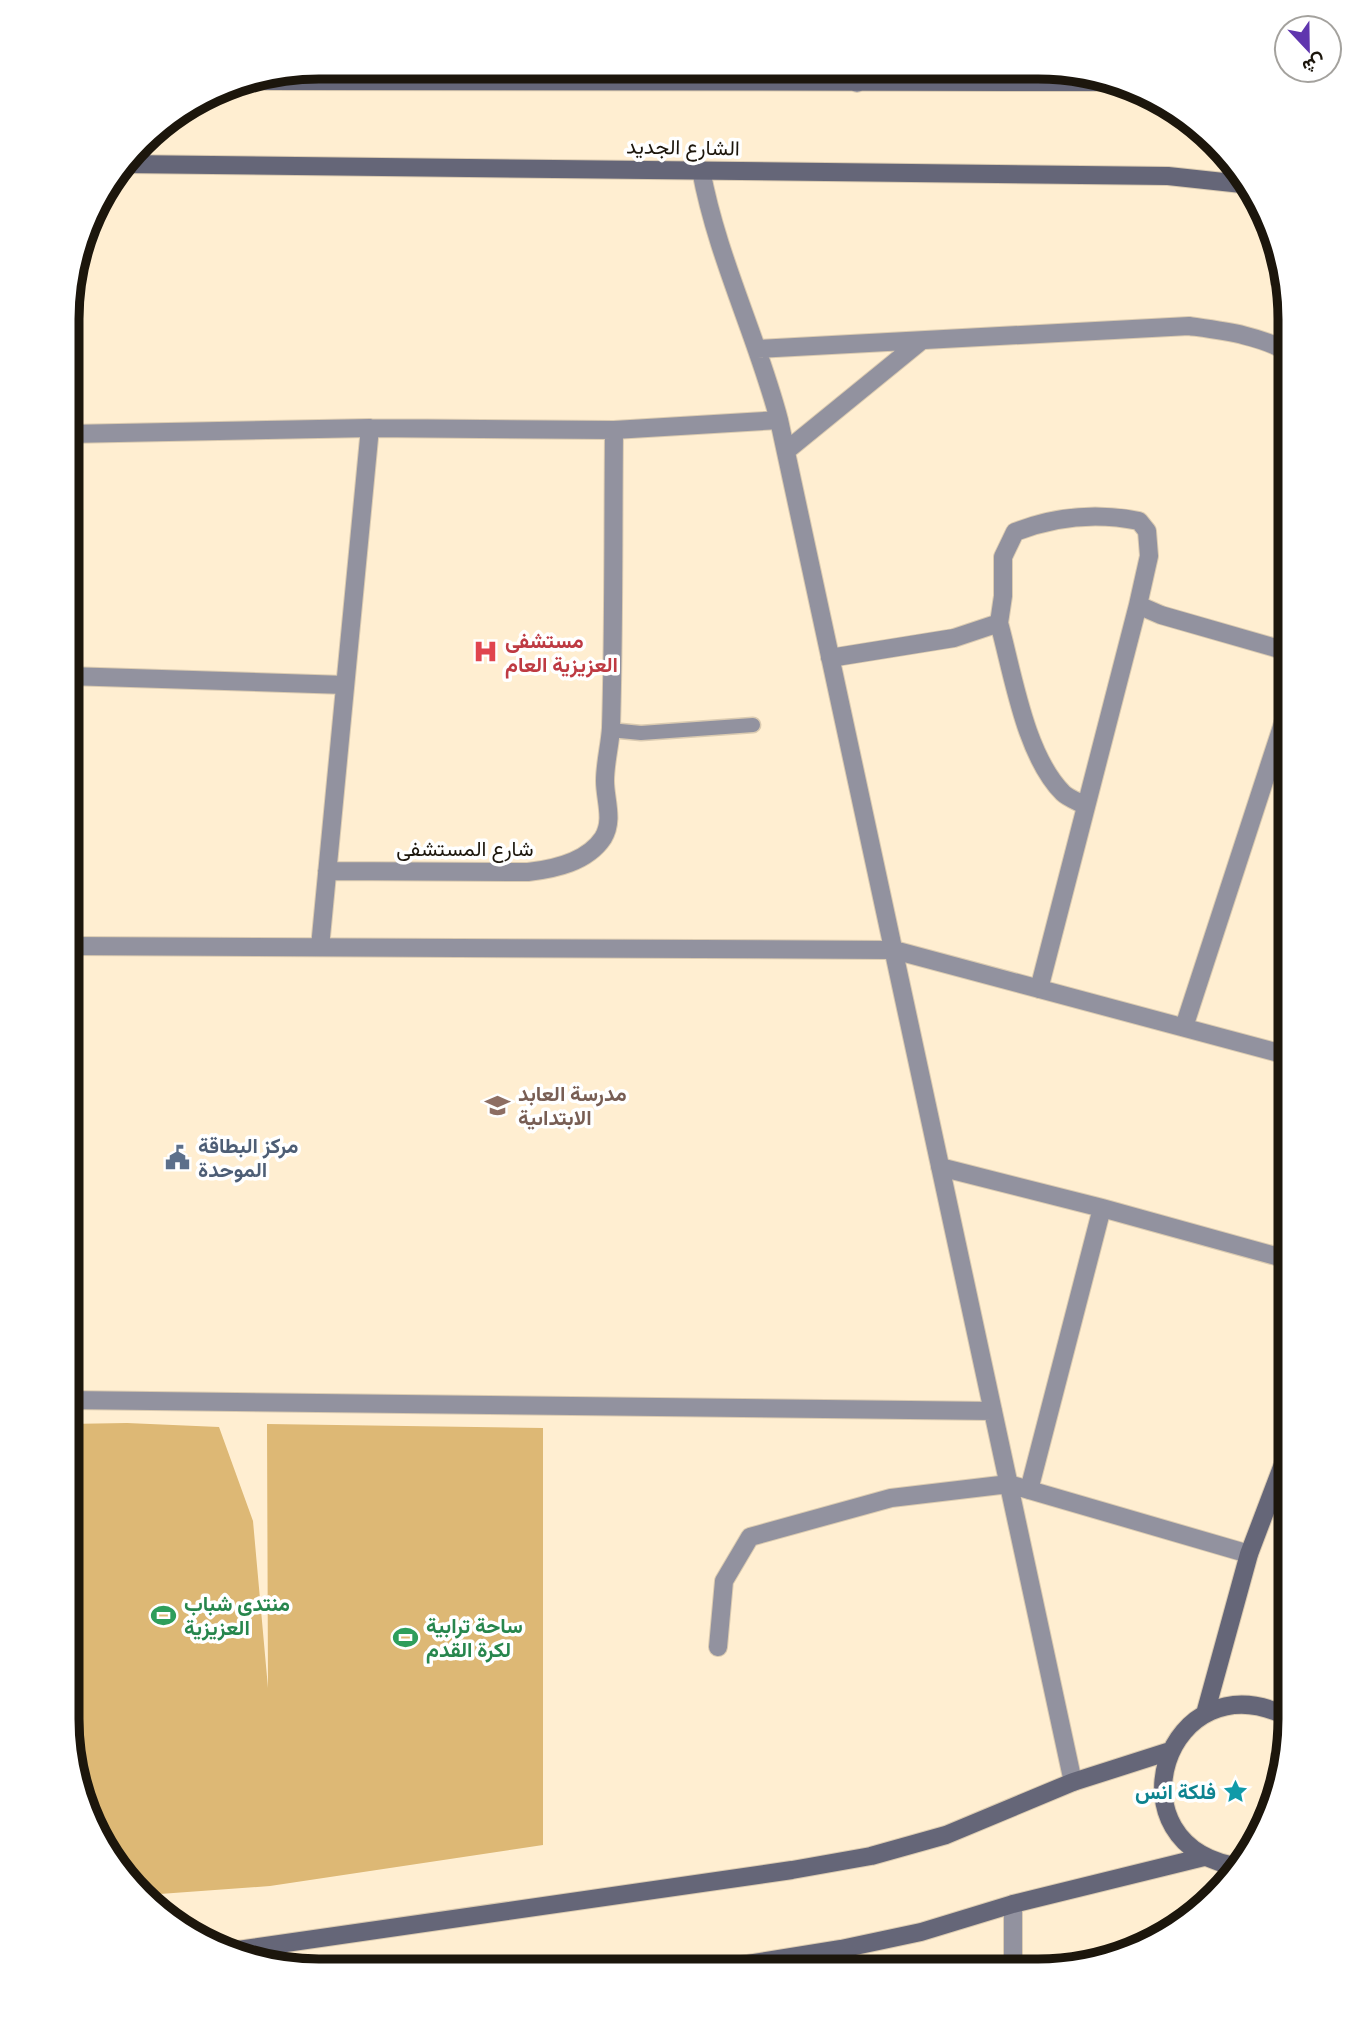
<svg xmlns="http://www.w3.org/2000/svg" width="1357" height="2038" viewBox="0 0 1357 2038" font-family="'Public Sans',Vazirmatn,sans-serif">
<style>
.green{fill:#ddb875}
.lines{fill:none;stroke-linecap:round;stroke-linejoin:round}
.lane-casing{stroke:#dbcbb1;stroke-width:17}
.street-casing{stroke:#dbcbb1;stroke-width:20}
.secondary-casing{stroke:#dbcbb1;stroke-width:20}
.lane{stroke:#92929f;stroke-width:14}
.street{stroke:#92929f;stroke-width:18}
.secondary{stroke:#656678;stroke-width:18}
.labels{text-anchor:middle;dominant-baseline:central;stroke-width:7;stroke-linejoin:round;paint-order:stroke}
.street-label{font-size:21px;fill:#1c160c;stroke:#fff}
.health-label{font-size:21px;font-weight:bold;fill:#be3a42;stroke:#fff;text-anchor:start}
.education-label{font-size:21px;font-weight:bold;fill:#785e54;stroke:#fff;text-anchor:start}
.service-label{font-size:21px;font-weight:bold;fill:#4e5e75;stroke:#fff;text-anchor:start}
.leisure-label{font-size:21px;font-weight:bold;fill:#27864d;stroke:#fff;text-anchor:start}
.culture-label{font-size:21px;font-weight:bold;fill:#0d838f;stroke:#fff;text-anchor:end}
.rim{fill:none;stroke:#1c160c;stroke-width:9}
</style>
<rect width="100%" height="100%" fill="#ffeed1"/>
<path class="green" d="M 127,1423 L 219,1427 L 253,1521 L 268,1688 L 267,1424 L 543,1428 L 543,1845 L 270,1886 L 146,1895 L 86,1816 L 67,1719 L 67,1424 Z"/>
<g class="lines">
<defs>
<path id="lane" d="M 610,730 L 641,733 L 753,725"/>
<path id="street" d="M 857,68 L 857,83
M 701,170 C 717,257 757,336 779,420 L 1073,1782
M 757,349 L 1189,326 C 1224,331 1259,335 1290,353
M 68,434 L 370,428 L 614,430 L 779,420
M 786,451 L 921,341
M 999,623 C 1013,674 1025,755 1063,793 C 1068,798 1079,802 1086,806
M 830,658 L 954,638 L 999,623 L 1003,596 L 1003,557 L 1015,532 C 1056,516 1096,512 1139,521 L 1147,531 L 1149,556 L 1138,605 L 1161,615 L 1290,652
M 68,676 L 345,685
M 327,871 L 528,872 C 555,869 587,862 603,838 C 614,820 605,800 605,781 C 605,763 610,745 611,728 C 614,628 613,529 614,430
M 68,946 L 894,950 L 1290,1056
M 320,947 L 370,428
M 1039,989 L 1138,605
M 1184,1027 L 1290,702
M 940,1167 L 1102,1208 L 1290,1260
M 67,1400 L 993,1411
M 1029,1490 L 1102,1208
M 718,1647 L 724,1581 L 750,1537 L 891,1498 L 1009,1484 L 1249,1554
M 1013,1904 L 1013,1971"/>
<path id="secondary" d="M 236,81 L 1105,82
M 124,164 L 1168,176 L 1242,184
M 1205,1714 L 1249,1554 L 1290,1446
M 1242,1867 C 1103,1849 1166,1653 1290,1718
M 238,1950 L 792,1870 L 871,1856 L 946,1835 L 1073,1782 L 1170,1751
M 703,1971 L 841,1949 L 921,1932 L 1013,1904 L 1204,1857"/>
</defs>
<use href="#lane" class="lane-casing"/>
<use href="#street" class="street-casing"/>
<use href="#secondary" class="secondary-casing"/>
<use href="#lane" class="lane"/>
<use href="#street" class="street"/>
<use href="#secondary" class="secondary"/>
</g>
<defs>
<symbol id="hospital-bare" viewBox="-9 -9 18 18"><path d="M-5-5h3v3.5h4V-5h3V5h-3V1.5h-4V5h-3Z" fill="#e0444e" stroke="#fff" stroke-width="2.5" paint-order="stroke"/></symbol>
<symbol id="school-bare" viewBox="-9 -9 18 18"><path d="M0-5L7-2L0 1L-7-2ZM-4 1L0 2.5L4 1V4Q0 6-4 4Z" fill="#8d6e63" stroke="#fff" stroke-width="2.5" paint-order="stroke"/></symbol>
<symbol id="civic-bare" viewBox="-9 -9 18 18"><path d="M-.6-6.5H3V-4.5H.6V-3L4-1V1h2V6H-6V1h2V-1L-.6-3ZM-1.2 2.5V6h2.4V2.5Z" fill="#5c6f8a" stroke="#fff" stroke-width="2.5" paint-order="stroke"/></symbol>
<symbol id="stadium-bare" viewBox="-9 -9 18 18"><path d="M0-5a6.5 5 0 1 0 0 10a6.5 5 0 1 0 0-10ZM-3.5-1.8h7v3.6h-7Z" fill="#2e9e5b" stroke="#fff" stroke-width="2.5" paint-order="stroke"/></symbol>
<symbol id="sight-bare" viewBox="-9 -9 18 18"><path d="M0-6L1.8-2.2L6-1.7L2.9 1.2L3.7 5.4L0 3.3L-3.7 5.4L-2.9 1.2L-6-1.7L-1.8-2.2Z" fill="#0f9aa8" stroke="#fff" stroke-width="2.5" paint-order="stroke"/></symbol>
</defs>
<g fill-rule="evenodd">
<use href="#hospital-bare" x="468" y="634" width="35" height="35"/>
<use href="#school-bare" x="480" y="1088" width="35" height="35"/>
<use href="#civic-bare" x="160" y="1140" width="35" height="35"/>
<use href="#stadium-bare" x="146" y="1598" width="35" height="35"/>
<use href="#stadium-bare" x="388" y="1620" width="35" height="35"/>
<use href="#sight-bare" x="1218" y="1774" width="35" height="35"/>
</g>
<g class="labels">
<g class="street-label">
<text transform="translate(683 147) rotate(1)">الشارع الجديد</text>
<text x="465" y="848">شارع المستشفى</text>
</g>
<g class="health-label">
<text x="505" y="640">مستشفى<tspan x="505" dy="24">العزيزية العام</tspan></text>
</g>
<g class="education-label">
<text x="518" y="1093">مدرسة العابد<tspan x="518" dy="24">الابتداىية</tspan></text>
</g>
<g class="service-label">
<text x="198" y="1145">مركز البطاقة<tspan x="198" dy="24">الموحدة</tspan></text>
</g>
<g class="leisure-label">
<text x="184" y="1603">منتدى شباب<tspan x="184" dy="24">العزيزية</tspan></text>
<text x="426" y="1625">ساحة ترابية<tspan x="426" dy="24">لكرة القدم</tspan></text>
</g>
<g class="culture-label">
<text x="1216" y="1791">فلكة انس</text>
</g>
</g>
<path d="M0 0H1357V2038H0ZM319 79H1038A240 240 0 0 1 1278 319V1719A240 240 0 0 1 1038 1959H319A240 240 0 0 1 79 1719V319A240 240 0 0 1 319 79Z" fill="#fff" fill-rule="evenodd"/>
<path class="rim" d="M319 79H1038A240 240 0 0 1 1278 319V1719A240 240 0 0 1 1038 1959H319A240 240 0 0 1 79 1719V319A240 240 0 0 1 319 79Z"/>
<g transform="translate(1308 49) rotate(158)"><circle r="33" fill="#ffffff" stroke="#a4a29e" stroke-width="2"/>
<path d="M0-5L12 26L0 18L-12 26Z" fill="#5f36ae"/>
<text y="-10" font-size="19" font-weight="bold" text-anchor="middle" fill="#1c160c">ش</text>
</g>
</svg>
